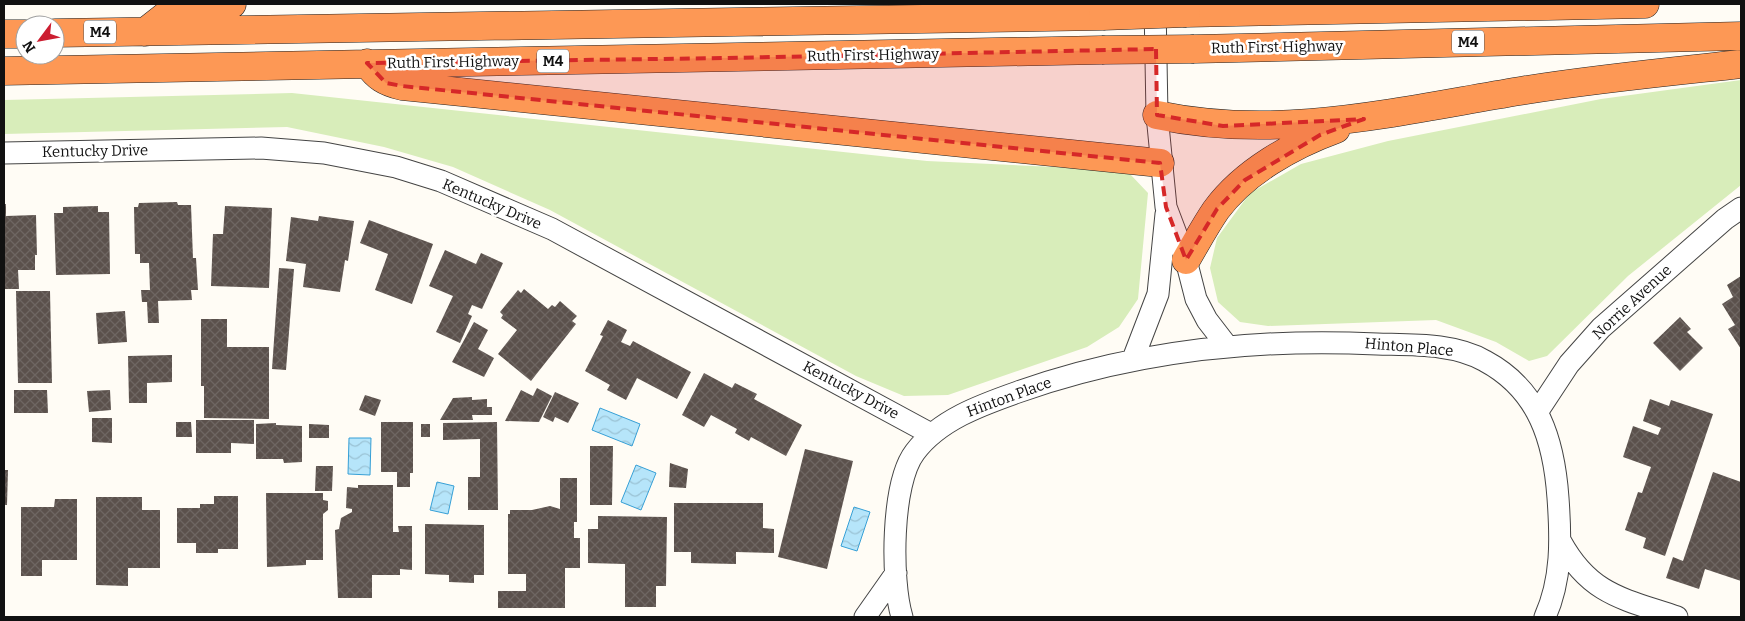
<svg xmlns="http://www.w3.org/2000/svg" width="1745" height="621" viewBox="0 0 1745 621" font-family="Bitter,serif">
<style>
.grass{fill:#d8edba}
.water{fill:url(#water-waves);stroke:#37a0d6}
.building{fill:url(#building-cross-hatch)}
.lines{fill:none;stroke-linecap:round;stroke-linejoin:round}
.minor-casing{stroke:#444;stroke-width:23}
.motorway-casing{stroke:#222;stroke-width:29}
.minor{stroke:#fff;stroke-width:21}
.motorway{stroke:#fd9855;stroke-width:28}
.motorway-bridge-casing{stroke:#222;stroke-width:29;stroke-linecap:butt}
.motorway-bridge{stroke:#fd9855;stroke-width:28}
.marked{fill:#d62828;fill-opacity:0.2;stroke:#d62828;stroke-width:4;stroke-dasharray:10 6;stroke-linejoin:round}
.labels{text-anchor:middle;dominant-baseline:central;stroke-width:5;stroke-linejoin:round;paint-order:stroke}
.shield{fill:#fff;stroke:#585858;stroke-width:1}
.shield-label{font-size:14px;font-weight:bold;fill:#111}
.street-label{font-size:15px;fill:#111;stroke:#fff}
</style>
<defs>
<pattern id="water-waves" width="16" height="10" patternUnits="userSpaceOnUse" patternTransform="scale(1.25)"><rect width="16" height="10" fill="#b6e5fa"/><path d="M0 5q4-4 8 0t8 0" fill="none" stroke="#9bc3d5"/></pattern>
<pattern id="building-cross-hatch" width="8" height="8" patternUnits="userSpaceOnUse" patternTransform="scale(1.25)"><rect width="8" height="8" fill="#5b514c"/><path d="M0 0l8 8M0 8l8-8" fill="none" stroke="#6e6662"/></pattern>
</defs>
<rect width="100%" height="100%" fill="#fffcf5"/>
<path class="grass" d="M 1741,80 L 1741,185 L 1628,276 L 1547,356 L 1529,361 L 1496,342 L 1436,320 L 1268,326 L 1240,322 L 1218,302 L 1210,268 L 1217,238 L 1250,193 L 1301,164 L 1388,141 L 1601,99 Z
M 292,93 L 927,161 L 1099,169 L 1130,174 L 1148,193 L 1138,299 L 1119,327 L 1087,347 L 948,395 L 904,396 L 856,376 L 550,210 L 453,167 L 384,147 L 287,127 L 4,134 L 4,100 Z"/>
<path class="water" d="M 600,408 L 640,424 L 632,446 L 592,430 Z
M 349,438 L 371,438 L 370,475 L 348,474 Z
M 636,465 L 656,473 L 641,510 L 621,502 Z
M 437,482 L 454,486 L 448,514 L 430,510 Z
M 854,507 L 870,512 L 857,551 L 841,546 Z"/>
<path class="building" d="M 177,202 L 178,205 L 191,205 L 193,258 L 196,258 L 198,290 L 191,290 L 192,300 L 158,301 L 159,323 L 148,323 L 147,302 L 142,302 L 141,290 L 150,290 L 149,263 L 140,263 L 140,254 L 135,254 L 134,207 L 138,207 L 139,203 Z
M 4,204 L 6,204 L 6,216 L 36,215 L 37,255 L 35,255 L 35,270 L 18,270 L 19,289 L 4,289 Z
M 98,206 L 98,212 L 109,212 L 110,274 L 56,275 L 54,213 L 63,213 L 63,207 Z
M 225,206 L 272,208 L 269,288 L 211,286 L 213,234 L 223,234 Z
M 319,216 L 354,221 L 348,261 L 345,260 L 340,292 L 303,287 L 306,264 L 286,261 L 291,217 L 318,221 Z
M 369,220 L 433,244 L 412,304 L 375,290 L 388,254 L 360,243 Z
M 445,250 L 476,264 L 481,253 L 503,263 L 482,309 L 472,305 L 468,314 L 472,316 L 460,343 L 436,332 L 453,296 L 429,286 Z
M 279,268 L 294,269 L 286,370 L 272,369 Z
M 1741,276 L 1741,349 L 1728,329 L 1735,325 L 1722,304 L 1733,297 L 1727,285 Z
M 524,289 L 548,309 L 552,305 L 555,307 L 560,301 L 577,316 L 572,321 L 576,324 L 531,381 L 498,354 L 517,330 L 501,318 L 503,315 L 500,312 L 518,290 L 521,293 Z
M 16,291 L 50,291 L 52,383 L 18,383 Z
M 125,311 L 127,342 L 98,344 L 96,313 Z
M 1680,317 L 1691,329 L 1687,332 L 1703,348 L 1680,371 L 1653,343 Z
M 201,319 L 227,319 L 227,347 L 269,347 L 269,419 L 204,418 L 204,386 L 201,386 Z
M 608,320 L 627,330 L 621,342 L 630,346 L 633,341 L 691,372 L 677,399 L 637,378 L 626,400 L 607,390 L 610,385 L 585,371 L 603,336 L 600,335 Z
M 474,322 L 488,330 L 478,349 L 494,358 L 484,377 L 452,362 Z
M 172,355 L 172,382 L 147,383 L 147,403 L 129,403 L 128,356 Z
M 704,373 L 732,388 L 735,383 L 757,394 L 754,399 L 802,425 L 786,456 L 751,437 L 749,441 L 735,433 L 737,429 L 711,415 L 704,427 L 682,415 Z
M 537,388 L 552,396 L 539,422 L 505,421 L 521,390 L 533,396 Z
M 14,390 L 47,390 L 48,413 L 14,413 Z
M 110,390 L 111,410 L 89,412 L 87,391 Z
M 555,392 L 579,403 L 568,423 L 555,417 L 553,422 L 543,417 Z
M 365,395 L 381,400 L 375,416 L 359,410 Z
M 472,397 L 472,400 L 487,399 L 487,407 L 492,407 L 492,415 L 472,415 L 473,420 L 440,420 L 453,398 Z
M 1650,399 L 1669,406 L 1671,400 L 1713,414 L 1665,556 L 1643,548 L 1646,538 L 1625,530 L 1638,492 L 1642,493 L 1651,467 L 1623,457 L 1633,426 L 1658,435 L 1661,428 L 1643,421 Z
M 92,418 L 112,418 L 112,443 L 92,442 Z
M 196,420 L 254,420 L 254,444 L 231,443 L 231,453 L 196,453 Z
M 176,422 L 191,422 L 192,437 L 176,437 Z
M 381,422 L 413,422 L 413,473 L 410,473 L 410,487 L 397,487 L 397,472 L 381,472 Z
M 497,422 L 498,510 L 468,510 L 468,477 L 480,477 L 480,439 L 443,440 L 443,423 Z
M 276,423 L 276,425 L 302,426 L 302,462 L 284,463 L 283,459 L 256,459 L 256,424 Z
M 309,424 L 329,425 L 329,438 L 309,438 Z
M 421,424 L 430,424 L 430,437 L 421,437 Z
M 590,446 L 613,446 L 612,505 L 590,505 Z
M 805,449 L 853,461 L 827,569 L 778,557 Z
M 670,463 L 688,469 L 686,488 L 669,487 Z
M 316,466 L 333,466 L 332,491 L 315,491 Z
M 4,470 L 8,470 L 7,505 L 4,505 Z
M 1713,472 L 1741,482 L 1741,581 L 1705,569 L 1699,589 L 1666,578 L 1673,557 L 1683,561 Z
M 560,478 L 577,478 L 577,522 L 574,522 L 574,538 L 580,538 L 580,568 L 565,568 L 565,608 L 498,608 L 498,591 L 526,591 L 526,574 L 508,574 L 508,514 L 510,514 L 510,510 L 532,510 L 550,506 L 560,509 Z
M 358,485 L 393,485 L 393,532 L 399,532 L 398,526 L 412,526 L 412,570 L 400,569 L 400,575 L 372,575 L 372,598 L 338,598 L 335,530 L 339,529 L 341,518 L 352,512 L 352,509 L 346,508 L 347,487 L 358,488 Z
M 266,493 L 323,493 L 323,500 L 328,501 L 328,510 L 323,514 L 323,560 L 306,560 L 306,565 L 267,567 Z
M 214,496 L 238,496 L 238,549 L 218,549 L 218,553 L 196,553 L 196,543 L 177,543 L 177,508 L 200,508 L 200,504 L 214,504 Z
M 96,497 L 142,497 L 142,510 L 160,510 L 160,568 L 128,568 L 128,586 L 96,585 Z
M 55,499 L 77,499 L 77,560 L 42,560 L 42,576 L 21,576 L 21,507 L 54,507 Z
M 674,503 L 763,503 L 763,528 L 774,529 L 774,553 L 736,552 L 736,564 L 691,563 L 691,552 L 674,552 Z
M 598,516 L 667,517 L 666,586 L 656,586 L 656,607 L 625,607 L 625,564 L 588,563 L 588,529 L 598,529 Z
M 425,524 L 484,525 L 484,575 L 474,575 L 474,583 L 449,582 L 449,575 L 425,574 Z"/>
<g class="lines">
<defs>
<path id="minor" d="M 1155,4 L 1157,115 L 1166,207 L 1186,260 L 1196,299 L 1207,320 L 1227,346
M 4,153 L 261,148 L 324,153 L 396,167 L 441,181 L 552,229 L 931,434
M 1133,359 L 1158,294 L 1166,214
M 1538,411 L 1569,364 L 1601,328 L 1725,219 L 1741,208
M 1561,542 C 1590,595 1624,599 1677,617
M 865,617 L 896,573
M 902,617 C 891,581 891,483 915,452 C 939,420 981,405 1018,392 C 1134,351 1254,338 1377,344 C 1411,345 1454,343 1485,361 C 1539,390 1554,441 1558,498 C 1561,539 1562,579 1545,617"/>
<path id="motorway" d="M 1186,13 L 1645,4
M 145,32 L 173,10 L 232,4
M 55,33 L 1103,16
M 4,34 L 25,34
M 1194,49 L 1741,36
M 367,63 C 377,77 385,82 402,86 L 1160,163
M 4,71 L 1102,50
M 1157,115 C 1280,141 1398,111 1520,91 C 1593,79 1667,72 1741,64
M 1186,260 C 1196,243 1205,226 1216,210 C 1244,172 1292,145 1336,129"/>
</defs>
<use href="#minor" class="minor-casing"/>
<use href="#motorway" class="motorway-casing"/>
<use href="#minor" class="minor"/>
<use href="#motorway" class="motorway"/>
<defs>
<path id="motorway-bridge" d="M 1103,16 L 1186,13
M 1102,50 L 1194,49"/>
</defs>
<use href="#motorway-bridge" class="motorway-bridge-casing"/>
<use href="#motorway-bridge" class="motorway-bridge"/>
</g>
<path class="marked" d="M 1156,49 L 1157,115 L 1223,126 L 1364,119 L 1320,135 L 1245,180 L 1217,209 L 1186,260 L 1166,207 L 1160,163 L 402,86 L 386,83 L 367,63 L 728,58 Z"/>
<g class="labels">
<g class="shield">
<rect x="84" y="20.5" width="32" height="23" rx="4"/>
<rect x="1452" y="30.5" width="32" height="23" rx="4"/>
<rect x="537" y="49.5" width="32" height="23" rx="4"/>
</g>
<g class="shield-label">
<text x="100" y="32">M4</text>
<text x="1468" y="42">M4</text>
<text x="553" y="61">M4</text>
</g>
<g class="street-label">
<text transform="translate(1277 47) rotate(-1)">Ruth First Highway</text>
<text transform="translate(873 55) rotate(-1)">Ruth First Highway</text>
<text transform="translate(453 62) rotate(-1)">Ruth First Highway</text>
<text transform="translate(95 151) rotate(-1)">Kentucky Drive</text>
<text transform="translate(492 204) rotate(23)">Kentucky Drive</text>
<text transform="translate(1632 302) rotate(-43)">Norrie Avenue</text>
<text transform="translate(1409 347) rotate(5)">Hinton Place</text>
<text transform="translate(851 390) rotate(28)">Kentucky Drive</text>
<text transform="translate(1009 397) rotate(-20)">Hinton Place</text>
</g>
</g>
<rect width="1745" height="621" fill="none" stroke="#111111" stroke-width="10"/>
<g transform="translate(40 40) rotate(238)"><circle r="24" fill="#ffffff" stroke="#a0a0a0"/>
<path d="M0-4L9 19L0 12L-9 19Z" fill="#cc1e31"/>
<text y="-8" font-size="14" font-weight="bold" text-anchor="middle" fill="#111111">N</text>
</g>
</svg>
